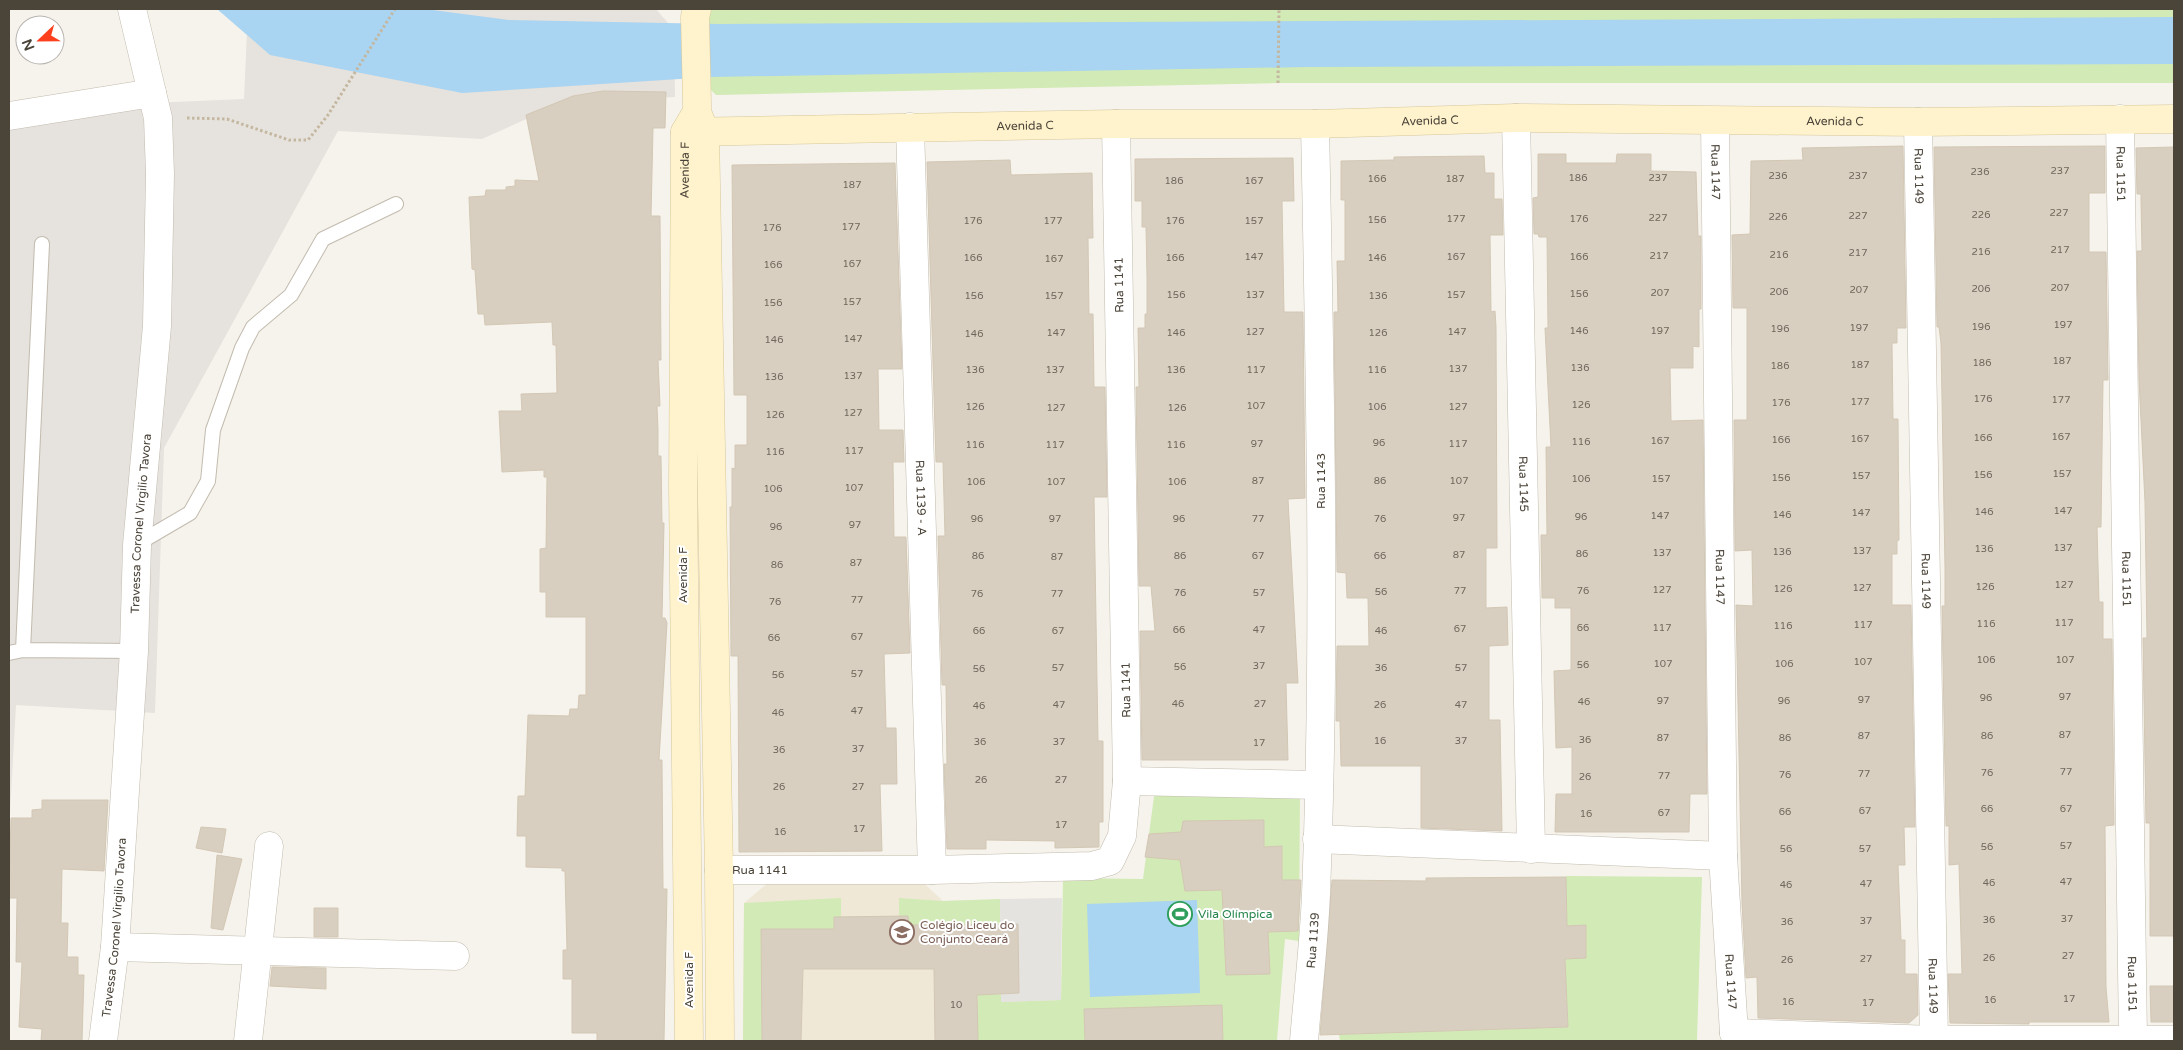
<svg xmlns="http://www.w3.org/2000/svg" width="2183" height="1050" viewBox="0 0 2183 1050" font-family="'Varela Round',sans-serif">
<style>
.industrial{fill:#e6e2dd}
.education{fill:#efe8d6}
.green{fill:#d2eab5}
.parking{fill:#e5e3e0}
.water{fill:#a9d4f2}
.building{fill:#d8cfc1;stroke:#d3c7b4}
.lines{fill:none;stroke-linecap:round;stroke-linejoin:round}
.lane-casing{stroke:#c2bbae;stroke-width:16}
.street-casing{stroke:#c2bbae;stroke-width:29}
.secondary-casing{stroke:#d6c79b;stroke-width:29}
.path{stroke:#c4b79f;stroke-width:3;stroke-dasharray:2.5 2.5;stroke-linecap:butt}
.lane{stroke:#fff;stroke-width:14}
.street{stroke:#fff;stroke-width:28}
.secondary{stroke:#fff3cd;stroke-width:28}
.labels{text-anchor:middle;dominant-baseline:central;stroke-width:4;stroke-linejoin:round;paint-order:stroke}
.number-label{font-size:10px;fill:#6e675b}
.street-label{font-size:12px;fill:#4b4439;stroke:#fff}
.leisure-label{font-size:12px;fill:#27864d;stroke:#fff;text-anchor:start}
.education-label{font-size:12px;fill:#785e54;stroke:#fff;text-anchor:start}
</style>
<rect width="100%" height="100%" fill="#f6f3ec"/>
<path class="industrial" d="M 248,9 L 656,9 L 674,30 L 675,97 L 562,103 L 482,139 L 338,131 L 164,448 L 155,713 L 16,705 L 9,831 L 9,109 L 244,99 Z"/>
<path class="education" d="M 912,872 L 943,901 L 1062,898 L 1047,1041 L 743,1041 L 744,903 L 774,878 Z"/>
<path class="green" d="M 711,9 L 2174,9 L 2174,83 L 1278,83 L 716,95 L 703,82 L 701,14 Z
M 1155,789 L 1300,791 L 1299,941 L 1285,939 L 1277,1041 L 978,1041 L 977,925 L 909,925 L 908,916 L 899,916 L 899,898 L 943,901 L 1000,899 L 1001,1002 L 1061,1000 L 1063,878 L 1143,879 Z
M 1566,876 L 1702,877 L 1697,1041 L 1340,1041 L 1339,1034 L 1568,1027 L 1565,959 L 1586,958 L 1585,925 L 1567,926 Z
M 841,898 L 841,917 L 834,917 L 834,929 L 762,929 L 762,1041 L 743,1041 L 744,903 Z"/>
<path class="parking" d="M 1062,898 L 1061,1000 L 1001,1002 L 1000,899 Z"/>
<path class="water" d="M 217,9 L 425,9 L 509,20 L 718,24 L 2174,17 L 2174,64 L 1308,67 L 711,77 L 462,93 L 270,55 Z
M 1197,900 L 1200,993 L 1090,997 L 1087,904 Z"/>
<path class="building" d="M 603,91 L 666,92 L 665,128 L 653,128 L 651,216 L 660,216 L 661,360 L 658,360 L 660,406 L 657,406 L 658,430 L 658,456 L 661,456 L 662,523 L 664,523 L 662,618 L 665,618 L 667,623 L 659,760 L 662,760 L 663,889 L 667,889 L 664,1041 L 597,1041 L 597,1033 L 572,1033 L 572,979 L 563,979 L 563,950 L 567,950 L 565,871 L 562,871 L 562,868 L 526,867 L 526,836 L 517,836 L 518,796 L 525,796 L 528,715 L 569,716 L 570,709 L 578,709 L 579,695 L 586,695 L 586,617 L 546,617 L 546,592 L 540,592 L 540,549 L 546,548 L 547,477 L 544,477 L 544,470 L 502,472 L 499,411 L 522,411 L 521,394 L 557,393 L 556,345 L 553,345 L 552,322 L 485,325 L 484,314 L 478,314 L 475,270 L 472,269 L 469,197 L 485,196 L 486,190 L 506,190 L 506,187 L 515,186 L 515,180 L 539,181 L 526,115 L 573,96 Z
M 1903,146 L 1906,328 L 1897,328 L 1897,343 L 1892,343 L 1893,419 L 1898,419 L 1899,540 L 1897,541 L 1897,554 L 1892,554 L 1892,605 L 1911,605 L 1915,827 L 1904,827 L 1905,865 L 1898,865 L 1901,940 L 1905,940 L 1905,974 L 1917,974 L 1918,1015 L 1909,1023 L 1758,1018 L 1757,977 L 1746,978 L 1742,903 L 1736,605 L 1753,606 L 1752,550 L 1735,551 L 1734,420 L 1747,420 L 1747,308 L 1733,308 L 1732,235 L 1750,234 L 1751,161 L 1803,160 L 1802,148 Z
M 2105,146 L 2105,193 L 2089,193 L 2089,252 L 2106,252 L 2108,380 L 2103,380 L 2101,527 L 2097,527 L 2099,602 L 2103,602 L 2103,639 L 2112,639 L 2114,825 L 2105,826 L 2106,987 L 2109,1022 L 2029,1022 L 2029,1024 L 1950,1023 L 1948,974 L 1962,974 L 1961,939 L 1959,864 L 1949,865 L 1949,826 L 1946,826 L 1942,606 L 1945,606 L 1945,568 L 1941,343 L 1939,327 L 1937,327 L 1934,147 Z
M 2174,147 L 2174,936 L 2150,936 L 2150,823 L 2146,823 L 2143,638 L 2147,638 L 2145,502 L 2139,379 L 2137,251 L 2142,251 L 2141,200 L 2141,194 L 2137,194 L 2136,148 Z
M 1538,154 L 1566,154 L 1566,163 L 1616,163 L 1617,154 L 1651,154 L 1651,171 L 1696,172 L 1698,236 L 1701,236 L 1701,309 L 1699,309 L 1699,347 L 1693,346 L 1693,368 L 1670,368 L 1671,421 L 1703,420 L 1707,794 L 1690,794 L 1689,832 L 1555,832 L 1556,794 L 1572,794 L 1572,747 L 1556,748 L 1554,671 L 1571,670 L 1571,608 L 1555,608 L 1555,598 L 1542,598 L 1541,535 L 1547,535 L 1546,447 L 1551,447 L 1545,328 L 1548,328 L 1547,237 L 1539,237 L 1538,234 L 1534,234 L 1533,198 L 1538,197 Z
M 1484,156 L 1485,173 L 1494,173 L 1494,199 L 1502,199 L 1503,235 L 1490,235 L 1491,312 L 1495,311 L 1496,327 L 1497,548 L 1486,548 L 1486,608 L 1507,607 L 1508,645 L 1489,646 L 1489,720 L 1500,720 L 1502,831 L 1421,828 L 1421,766 L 1341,766 L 1340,721 L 1336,721 L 1337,646 L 1369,646 L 1368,598 L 1347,598 L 1346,573 L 1337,572 L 1334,312 L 1338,312 L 1337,261 L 1345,261 L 1345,200 L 1341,200 L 1341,161 L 1394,160 L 1394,157 Z
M 1293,158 L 1294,201 L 1282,201 L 1284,312 L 1303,312 L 1305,498 L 1288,499 L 1298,683 L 1286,683 L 1288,760 L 1142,760 L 1140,631 L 1155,631 L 1151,586 L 1139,586 L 1136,387 L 1139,387 L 1138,328 L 1145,328 L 1145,314 L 1147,314 L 1147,276 L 1146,227 L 1142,227 L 1142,201 L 1135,201 L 1135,159 Z
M 1010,160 L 1011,175 L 1092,173 L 1093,238 L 1088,238 L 1089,314 L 1093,314 L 1094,387 L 1105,387 L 1107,497 L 1094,497 L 1098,741 L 1103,741 L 1103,822 L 1099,822 L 1099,847 L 1055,848 L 1055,841 L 986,840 L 986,849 L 947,849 L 944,764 L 947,764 L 946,685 L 942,685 L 938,536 L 945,536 L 943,462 L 936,462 L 927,162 Z
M 895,163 L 902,369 L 878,369 L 879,430 L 903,430 L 904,462 L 893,462 L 894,537 L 906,537 L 910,653 L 884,654 L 886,728 L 896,728 L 897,784 L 880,784 L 882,851 L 739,852 L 738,656 L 731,656 L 730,507 L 732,507 L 732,468 L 735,469 L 735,445 L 747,445 L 747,395 L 734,395 L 732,165 Z
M 42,800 L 108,800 L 104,871 L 62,869 L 61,923 L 68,923 L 67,957 L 78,957 L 78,975 L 84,975 L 82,1041 L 41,1041 L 42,1029 L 19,1027 L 22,962 L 16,962 L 17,898 L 9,898 L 11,818 L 32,818 L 32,810 L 42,809 Z
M 1264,820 L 1264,847 L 1282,846 L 1282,880 L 1301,880 L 1298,931 L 1268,932 L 1270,974 L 1226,975 L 1222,890 L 1185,891 L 1180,860 L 1145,857 L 1149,834 L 1181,832 L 1183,821 Z
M 201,827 L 226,829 L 222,853 L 196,848 Z
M 217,855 L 242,859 L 223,930 L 211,928 Z
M 1566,877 L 1567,926 L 1586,925 L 1586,958 L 1565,959 L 1568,1027 L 1320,1035 L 1332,880 L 1426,881 L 1426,878 Z
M 314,908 L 338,908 L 338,937 L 314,937 Z
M 908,916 L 909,925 L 1018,924 L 1019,993 L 977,995 L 978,1041 L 935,1041 L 934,969 L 803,969 L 801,1041 L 762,1041 L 761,929 L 834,929 L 834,917 Z
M 272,967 L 326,968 L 326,989 L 270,986 Z
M 2150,986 L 2174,986 L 2174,1022 L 2151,1022 Z
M 1222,1005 L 1223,1041 L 1085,1041 L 1084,1009 Z"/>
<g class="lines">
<defs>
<path id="lane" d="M 137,544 L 190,513 L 208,481 L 213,430 L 242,348 L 253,327 L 291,295 L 323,239 L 396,204
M 23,650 L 42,244
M 9,653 L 23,650 L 134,651"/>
<g id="street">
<path d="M 9,116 L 152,93"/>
<path id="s1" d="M 1516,118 L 1531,849"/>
<path id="s2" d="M 2120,119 L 2133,1039"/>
<path id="s3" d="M 1715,121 L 1723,856 L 1734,1033"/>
<path id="s4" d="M 1918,122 L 1934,1040"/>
<path id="s5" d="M 910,127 L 932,870"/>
<path d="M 1127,781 L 1319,785"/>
<path d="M 1317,839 L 1723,856"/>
<path id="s6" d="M 719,870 L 932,870 L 1092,866 L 1110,861 L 1122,836 L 1127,781 L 1116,124"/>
<path d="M 115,947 L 455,956"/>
<path d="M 1734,1033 L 1934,1040 L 2174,1040"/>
<path id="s7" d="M 103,1041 L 115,947 L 134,651 L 137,545 L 157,326 L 160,174 L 158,118 L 132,9"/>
<path d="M 248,1041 L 269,846"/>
<path id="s8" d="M 1304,1041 C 1308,992 1314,943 1316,894 C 1326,637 1320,380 1315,124"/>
</g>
<g id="secondary">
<path d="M 697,9 L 695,17 L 697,104 L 697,112 L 705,132 L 719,870 L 720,1041"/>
<path id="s9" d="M 685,132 L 1116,124 L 1315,124 L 1516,118 L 1918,122 L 2174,119"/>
<path id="s10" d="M 689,1041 L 683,487 L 685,132 L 695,115"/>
</g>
</defs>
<use href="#lane" class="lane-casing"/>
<use href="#street" class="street-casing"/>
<use href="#secondary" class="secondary-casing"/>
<path class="path" d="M 1278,83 L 1279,9
M 187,118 L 227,119 L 289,140 L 308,140 L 328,115 L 395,9"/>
<use href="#lane" class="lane"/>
<use href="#street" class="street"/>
<use href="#secondary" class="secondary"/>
</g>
<defs>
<symbol id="stadium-ring" viewBox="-11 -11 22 22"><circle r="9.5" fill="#fff" stroke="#2e9e5b" stroke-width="1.5"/><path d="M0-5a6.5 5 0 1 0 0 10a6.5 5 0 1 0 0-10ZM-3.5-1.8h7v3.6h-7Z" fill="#2e9e5b"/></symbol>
<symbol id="school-ring" viewBox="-11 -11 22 22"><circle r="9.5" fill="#fff" stroke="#8d6e63" stroke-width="1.5"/><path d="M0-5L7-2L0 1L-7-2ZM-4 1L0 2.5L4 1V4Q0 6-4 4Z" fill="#8d6e63"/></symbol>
</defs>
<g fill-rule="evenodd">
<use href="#stadium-ring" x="1166" y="900" width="28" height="28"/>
<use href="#school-ring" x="888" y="918" width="28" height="28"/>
</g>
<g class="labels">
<g class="number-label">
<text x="2060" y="171">237</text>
<text x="1980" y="172">236</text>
<text x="1778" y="176">236</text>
<text x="1858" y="176">237</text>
<text x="1578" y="178">186</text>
<text x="1658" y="178">237</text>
<text x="1377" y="179">166</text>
<text x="1455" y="179">187</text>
<text x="1174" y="181">186</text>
<text x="1254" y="181">167</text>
<text x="852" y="185">187</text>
<text x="2059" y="213">227</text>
<text x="1981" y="215">226</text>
<text x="1858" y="216">227</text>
<text x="1778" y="217">226</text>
<text x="1658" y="218">227</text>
<text x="1456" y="219">177</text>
<text x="1579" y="219">176</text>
<text x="1377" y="220">156</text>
<text x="973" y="221">176</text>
<text x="1053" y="221">177</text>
<text x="1175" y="221">176</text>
<text x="1254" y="221">157</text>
<text x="851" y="227">177</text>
<text x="772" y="228">176</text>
<text x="2060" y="250">217</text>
<text x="1981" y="252">216</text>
<text x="1858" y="253">217</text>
<text x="1779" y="255">216</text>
<text x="1659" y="256">217</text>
<text x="1254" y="257">147</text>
<text x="1456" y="257">167</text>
<text x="1579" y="257">166</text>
<text x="973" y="258">166</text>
<text x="1175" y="258">166</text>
<text x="1377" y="258">146</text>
<text x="1054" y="259">167</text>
<text x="852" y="264">167</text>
<text x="773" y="265">166</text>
<text x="2060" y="288">207</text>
<text x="1981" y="289">206</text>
<text x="1859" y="290">207</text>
<text x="1779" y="292">206</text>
<text x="1660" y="293">207</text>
<text x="1579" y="294">156</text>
<text x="1176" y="295">156</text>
<text x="1255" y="295">137</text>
<text x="1456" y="295">157</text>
<text x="974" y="296">156</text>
<text x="1054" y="296">157</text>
<text x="1378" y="296">136</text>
<text x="852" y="302">157</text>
<text x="773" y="303">156</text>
<text x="2063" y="325">197</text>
<text x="1981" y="327">196</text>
<text x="1859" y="328">197</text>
<text x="1780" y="329">196</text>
<text x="1579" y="331">146</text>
<text x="1660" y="331">197</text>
<text x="1255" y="332">127</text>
<text x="1457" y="332">147</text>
<text x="1056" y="333">147</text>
<text x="1176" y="333">146</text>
<text x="1378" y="333">126</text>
<text x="974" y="334">146</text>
<text x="853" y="339">147</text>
<text x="774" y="340">146</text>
<text x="2062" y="361">187</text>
<text x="1982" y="363">186</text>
<text x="1860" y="365">187</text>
<text x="1780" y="366">186</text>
<text x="1580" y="368">136</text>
<text x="1458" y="369">137</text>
<text x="975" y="370">136</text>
<text x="1055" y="370">137</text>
<text x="1176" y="370">136</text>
<text x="1256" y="370">117</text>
<text x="1377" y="370">116</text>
<text x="853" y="376">137</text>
<text x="774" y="377">136</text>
<text x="1983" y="399">176</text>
<text x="2061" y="400">177</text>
<text x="1860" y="402">177</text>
<text x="1781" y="403">176</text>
<text x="1581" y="405">126</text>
<text x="1256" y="406">107</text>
<text x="975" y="407">126</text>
<text x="1377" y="407">106</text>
<text x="1458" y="407">127</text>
<text x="1056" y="408">127</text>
<text x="1177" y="408">126</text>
<text x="853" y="413">127</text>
<text x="775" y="415">126</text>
<text x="2061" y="437">167</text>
<text x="1983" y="438">166</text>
<text x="1860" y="439">167</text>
<text x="1781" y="440">166</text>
<text x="1660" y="441">167</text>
<text x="1581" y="442">116</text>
<text x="1379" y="443">96</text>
<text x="1257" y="444">97</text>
<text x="1458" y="444">117</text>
<text x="975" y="445">116</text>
<text x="1055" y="445">117</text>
<text x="1176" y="445">116</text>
<text x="854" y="451">117</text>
<text x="775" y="452">116</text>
<text x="2062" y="474">157</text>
<text x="1983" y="475">156</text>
<text x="1861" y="476">157</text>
<text x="1781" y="478">156</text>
<text x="1581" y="479">106</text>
<text x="1661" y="479">157</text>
<text x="1258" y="481">87</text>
<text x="1380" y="481">86</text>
<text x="1459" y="481">107</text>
<text x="976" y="482">106</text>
<text x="1056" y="482">107</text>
<text x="1177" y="482">106</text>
<text x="854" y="488">107</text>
<text x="773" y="489">106</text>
<text x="2063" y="511">147</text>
<text x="1984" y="512">146</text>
<text x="1861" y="513">147</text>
<text x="1782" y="515">146</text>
<text x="1660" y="516">147</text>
<text x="1581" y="517">96</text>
<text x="1459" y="518">97</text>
<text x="977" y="519">96</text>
<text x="1055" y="519">97</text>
<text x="1179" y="519">96</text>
<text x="1258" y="519">77</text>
<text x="1380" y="519">76</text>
<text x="855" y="525">97</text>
<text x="776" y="527">96</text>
<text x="2063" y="548">137</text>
<text x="1984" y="549">136</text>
<text x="1862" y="551">137</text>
<text x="1782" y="552">136</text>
<text x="1662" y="553">137</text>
<text x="1582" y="554">86</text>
<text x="1459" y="555">87</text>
<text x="978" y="556">86</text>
<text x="1180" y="556">86</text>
<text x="1258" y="556">67</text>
<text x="1380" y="556">66</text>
<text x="1057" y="557">87</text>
<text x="856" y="563">87</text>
<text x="777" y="565">86</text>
<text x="2064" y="585">127</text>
<text x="1985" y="587">126</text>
<text x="1862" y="588">127</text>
<text x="1783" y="589">126</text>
<text x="1662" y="590">127</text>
<text x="1460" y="591">77</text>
<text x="1583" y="591">76</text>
<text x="1381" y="592">56</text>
<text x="1180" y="593">76</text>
<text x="1259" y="593">57</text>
<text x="977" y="594">76</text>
<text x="1057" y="594">77</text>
<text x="857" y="600">77</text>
<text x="775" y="602">76</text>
<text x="2064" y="623">117</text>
<text x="1986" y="624">116</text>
<text x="1863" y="625">117</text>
<text x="1783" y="626">116</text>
<text x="1583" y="628">66</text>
<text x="1662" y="628">117</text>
<text x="1460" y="629">67</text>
<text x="1179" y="630">66</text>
<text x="1259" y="630">47</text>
<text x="979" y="631">66</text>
<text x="1058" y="631">67</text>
<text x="1381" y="631">46</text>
<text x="857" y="637">67</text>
<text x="774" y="638">66</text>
<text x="1986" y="660">106</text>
<text x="2065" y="660">107</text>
<text x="1863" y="662">107</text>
<text x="1663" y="664">107</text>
<text x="1784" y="664">106</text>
<text x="1583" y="665">56</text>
<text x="1259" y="666">37</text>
<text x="1180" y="667">56</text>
<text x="1058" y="668">57</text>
<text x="1381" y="668">36</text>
<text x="1461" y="668">57</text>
<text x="979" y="669">56</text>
<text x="857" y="674">57</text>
<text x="778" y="675">56</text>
<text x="2065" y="697">97</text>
<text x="1986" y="698">96</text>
<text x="1864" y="700">97</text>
<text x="1663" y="701">97</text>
<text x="1784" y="701">96</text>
<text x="1584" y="702">46</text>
<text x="1178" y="704">46</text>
<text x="1260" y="704">27</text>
<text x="1059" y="705">47</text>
<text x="1380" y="705">26</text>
<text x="1461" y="705">47</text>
<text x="979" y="706">46</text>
<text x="857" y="711">47</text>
<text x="778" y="713">46</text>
<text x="2065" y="735">87</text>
<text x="1864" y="736">87</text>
<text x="1987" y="736">86</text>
<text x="1663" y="738">87</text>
<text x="1785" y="738">86</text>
<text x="1585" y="740">36</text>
<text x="1380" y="741">16</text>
<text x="1461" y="741">37</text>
<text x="980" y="742">36</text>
<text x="1059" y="742">37</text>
<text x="1259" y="743">17</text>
<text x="858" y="749">37</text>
<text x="779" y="750">36</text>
<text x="2066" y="772">77</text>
<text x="1987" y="773">76</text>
<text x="1864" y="774">77</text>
<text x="1785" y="775">76</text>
<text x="1664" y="776">77</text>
<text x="1585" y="777">26</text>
<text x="981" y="780">26</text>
<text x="1061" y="780">27</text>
<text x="779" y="787">26</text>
<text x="858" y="787">27</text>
<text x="1987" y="809">66</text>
<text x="2066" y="809">67</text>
<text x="1865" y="811">67</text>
<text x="1785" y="812">66</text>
<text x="1664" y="813">67</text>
<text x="1586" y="814">16</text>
<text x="1061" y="825">17</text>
<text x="859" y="829">17</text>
<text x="780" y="832">16</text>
<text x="2066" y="846">57</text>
<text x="1987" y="847">56</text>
<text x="1786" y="849">56</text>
<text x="1865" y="849">57</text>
<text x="2066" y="882">47</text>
<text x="1989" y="883">46</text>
<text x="1866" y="884">47</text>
<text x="1786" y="885">46</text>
<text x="2067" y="919">37</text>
<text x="1989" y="920">36</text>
<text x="1866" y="921">37</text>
<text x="1787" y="922">36</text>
<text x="2068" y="956">27</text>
<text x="1989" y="958">26</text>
<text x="1866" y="959">27</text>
<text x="1787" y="960">26</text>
<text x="2069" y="999">17</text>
<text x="1990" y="1000">16</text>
<text x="1788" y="1002">16</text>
<text x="1868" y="1003">17</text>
<text x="956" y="1005">10</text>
</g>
<g class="street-label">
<text stroke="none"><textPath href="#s9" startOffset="745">Avenida C</textPath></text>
<text stroke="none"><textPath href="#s9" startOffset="1150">Avenida C</textPath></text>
<text stroke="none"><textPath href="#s9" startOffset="340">Avenida C</textPath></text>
<text stroke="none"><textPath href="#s10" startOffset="871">Avenida F</textPath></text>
<text stroke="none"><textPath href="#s3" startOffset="51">Rua 1147</textPath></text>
<text stroke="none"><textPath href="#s2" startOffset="55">Rua 1151</textPath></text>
<text stroke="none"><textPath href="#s4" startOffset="54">Rua 1149</textPath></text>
<text transform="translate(1119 285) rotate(-91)">Rua 1141</text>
<text transform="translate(1321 481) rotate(-90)">Rua 1143</text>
<text stroke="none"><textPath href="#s1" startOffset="366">Rua 1145</textPath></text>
<text stroke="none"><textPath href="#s5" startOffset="371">Rua 1139 - A</textPath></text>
<text stroke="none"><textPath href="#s7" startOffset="519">Travessa Coronel Virgilio Tavora</textPath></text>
<text transform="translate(683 575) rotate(-90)">Avenida F</text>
<text stroke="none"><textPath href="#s3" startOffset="456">Rua 1147</textPath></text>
<text stroke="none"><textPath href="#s2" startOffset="460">Rua 1151</textPath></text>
<text stroke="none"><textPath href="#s4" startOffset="459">Rua 1149</textPath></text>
<text transform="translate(1126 690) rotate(-91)">Rua 1141</text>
<text stroke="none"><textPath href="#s6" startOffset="41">Rua 1141</textPath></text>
<text stroke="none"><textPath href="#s7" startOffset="114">Travessa Coronel Virgilio Tavora</textPath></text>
<text stroke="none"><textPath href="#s8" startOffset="101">Rua 1139</textPath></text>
<text transform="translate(689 980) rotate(-90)">Avenida F</text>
<text stroke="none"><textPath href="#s3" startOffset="861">Rua 1147</textPath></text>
<text stroke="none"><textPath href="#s2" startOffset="865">Rua 1151</textPath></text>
<text stroke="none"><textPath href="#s4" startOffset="864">Rua 1149</textPath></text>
</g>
<g class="leisure-label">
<text x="1198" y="914">Vila Olímpica</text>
</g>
<g class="education-label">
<text x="920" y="925">Colégio Liceu do<tspan x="920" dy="14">Conjunto Ceará</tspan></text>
</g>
</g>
<rect width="2183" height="1050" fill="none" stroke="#4b4439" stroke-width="20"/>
<g transform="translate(40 40) rotate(248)"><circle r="24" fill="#ffffff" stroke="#b7b4b0"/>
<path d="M0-4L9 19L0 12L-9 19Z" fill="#fc3f1d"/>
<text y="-8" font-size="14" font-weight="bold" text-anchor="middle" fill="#4b4439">N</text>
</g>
</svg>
